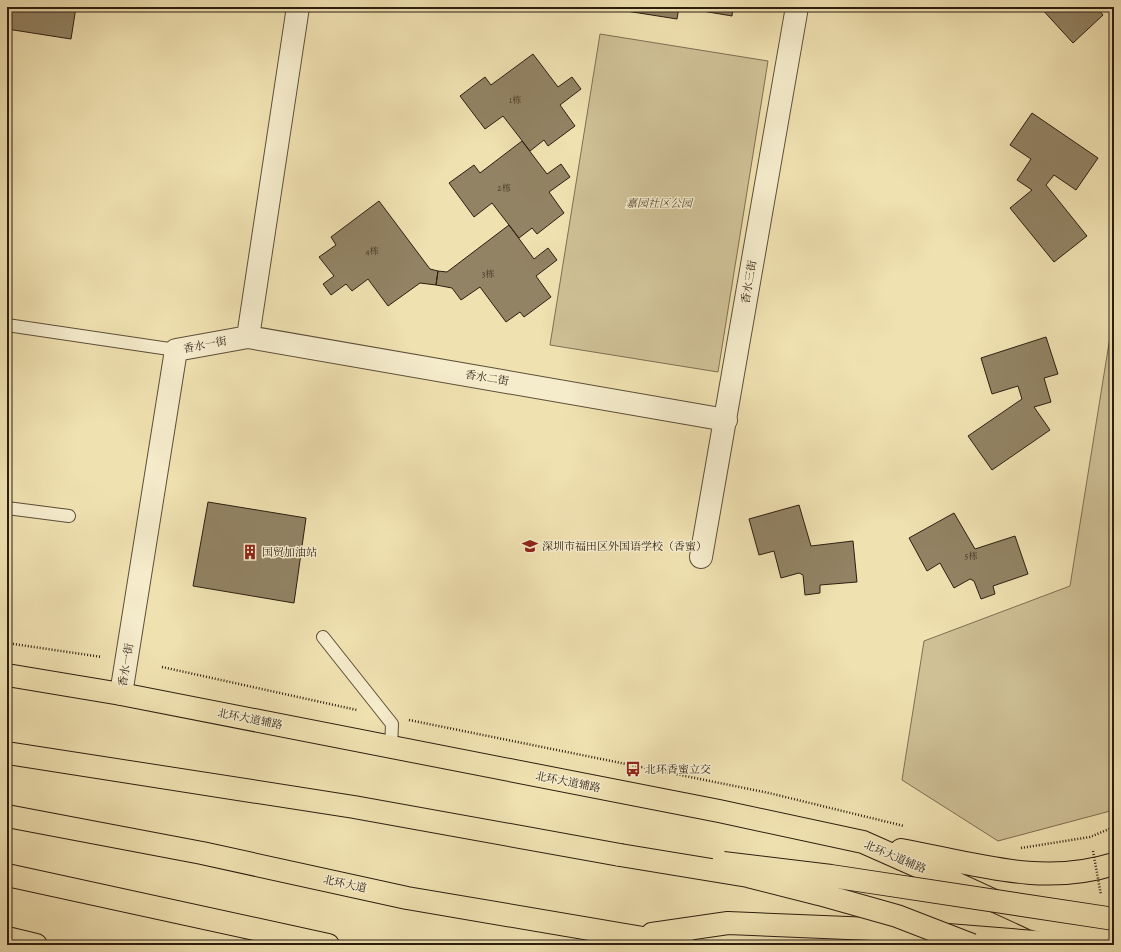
<svg xmlns="http://www.w3.org/2000/svg" width="1121" height="952" viewBox="0 0 1121 952" font-family="Alegreya,'Noto Serif SC',serif">
<style>
.green{fill:#cfc096;stroke:#7e6f53}
.building{fill:#928364;stroke:#2c1e10}
.lines{fill:none;stroke-linecap:round;stroke-linejoin:round}
.service-casing{stroke:#5d4f38;stroke-width:14}
.minor-casing{stroke:#5d4f38;stroke-width:24}
.primary-casing{stroke:#2c1e10;stroke-width:24}
.trunk-casing{stroke:#2c1e10;stroke-width:24}
.path{stroke:#2c1e10;stroke-width:2.5;stroke-dasharray:1 2;stroke-linecap:butt}
.service{stroke:#f5eccc;stroke-width:12}
.minor{stroke:#f5eccc;stroke-width:22}
.primary{stroke:#f0e1b1;stroke-width:22}
.trunk{stroke:#f0e1b1;stroke-width:22}
.primary-bridge-casing{stroke:#2c1e10;stroke-width:24;stroke-linecap:butt}
.trunk-bridge-casing{stroke:#2c1e10;stroke-width:24;stroke-linecap:butt}
.path-bridge{stroke:#2c1e10;stroke-width:2.5;stroke-dasharray:1 2;stroke-linecap:butt}
.primary-bridge{stroke:#f0e1b1;stroke-width:22}
.trunk-bridge{stroke:#f0e1b1;stroke-width:22}
.labels{text-anchor:middle;dominant-baseline:central;stroke-width:3;stroke-linejoin:round;paint-order:stroke}
.number-label{font-size:9px;fill:#463725}
.park-label{font-size:11px;font-style:italic;fill:#5d4f38;stroke:#f5eccc}
.street-label{font-size:11px;fill:#2c1e10;stroke:#f5eccc}
.poi-label{font-size:11px;fill:#2c1e10;stroke:#f5eccc;text-anchor:start}
</style>
<rect width="100%" height="100%" fill="#f0e1b1"/>
<filter id="stains"><feTurbulence type="fractalNoise" baseFrequency=".005" numOctaves="4"/><feColorMatrix values="0 0 0 0 .2 0 0 0 0 .09 0 0 0 0 .02 0 0 0 .5 -.17"/></filter>
<radialGradient id="worn" r=".72"><stop offset=".6" stop-color="#630" stop-opacity="0"/><stop offset="1" stop-color="#630" stop-opacity=".3"/></radialGradient>
<path class="green" d="M 600,34 L 768,61 L 718,372 L 550,345 Z
M 1114,312 L 1114,810 L 998,841 L 902,780 L 924,641 L 1070,586 Z"/>
<path class="building" d="M 7,7 L 76,7 L 71,39 L 7,29 Z
M 601,7 L 733,7 L 732,16 L 679,7 L 677,19 Z
M 1040,7 L 1096,7 L 1103,15 L 1073,43 Z
M 533,54 L 558,87 L 572,77 L 581,89 L 560,105 L 575,126 L 548,146 L 544,140 L 530,151 L 503,116 L 485,129 L 460,96 L 485,77 L 491,85 Z
M 1032,113 L 1098,158 L 1076,190 L 1054,175 L 1046,185 L 1087,236 L 1054,262 L 1010,208 L 1032,190 L 1017,180 L 1031,159 L 1010,145 Z
M 522,141 L 547,174 L 561,164 L 570,177 L 549,192 L 564,213 L 537,234 L 532,228 L 519,238 L 492,203 L 474,217 L 449,183 L 474,165 L 480,173 Z
M 379,201 L 430,269 L 438,271 L 436,285 L 420,283 L 388,306 L 368,279 L 352,291 L 346,284 L 331,295 L 323,284 L 334,276 L 319,257 L 336,245 L 331,237 Z
M 509,225 L 534,259 L 548,248 L 557,260 L 536,276 L 551,297 L 524,317 L 520,312 L 506,322 L 480,287 L 461,300 L 452,288 L 436,285 L 438,271 L 447,272 Z
M 1046,337 L 1058,374 L 1044,378 L 1051,402 L 1034,407 L 1050,430 L 992,470 L 968,436 L 1022,399 L 1018,386 L 992,394 L 981,358 Z
M 208,502 L 306,518 L 294,603 L 193,586 Z
M 799,505 L 811,546 L 853,541 L 857,582 L 820,585 L 820,593 L 805,595 L 803,575 L 799,573 L 781,578 L 774,551 L 759,555 L 749,519 Z
M 954,513 L 975,549 L 1015,536 L 1028,574 L 993,586 L 995,594 L 981,599 L 974,581 L 970,579 L 954,588 L 940,563 L 927,571 L 909,538 Z"/>
<g class="lines">
<defs>
<path id="service" d="M 7,325 L 176,350
M 7,508 L 69,516
M 323,637 L 392,724 L 391,748"/>
<path id="minor" d="M 248,337 L 726,420
M 701,557 L 797,7
M 121,694 L 176,350 L 248,337 L 298,7"/>
<path id="primary" d="M 7,675 L 121,694 L 719,811 L 863,842 L 951,881 L 1034,919 L 1114,939
M 901,850 C 973,863 1041,887 1114,864"/>
<path id="trunk" d="M 7,753 L 354,807 L 620,855
M 7,816 L 202,853 L 407,898 L 684,945
M 7,875 L 328,945
M 652,934 L 728,923 L 872,929 L 1073,945
M 7,938 L 36,945"/>
</defs>
<use href="#service" class="service-casing"/>
<use href="#minor" class="minor-casing"/>
<use href="#primary" class="primary-casing"/>
<use href="#trunk" class="trunk-casing"/>
<path class="path" d="M 7,643 L 102,657
M 162,667 L 357,710
M 409,720 L 769,793 L 904,826
M 1021,848 L 1090,837 L 1114,827"/>
<use href="#service" class="service"/>
<use href="#minor" class="minor"/>
<use href="#primary" class="primary"/>
<use href="#trunk" class="trunk"/>
<defs>
<path id="primary-bridge" d="M 723,863 L 831,876 L 1114,919"/>
<path id="trunk-bridge" d="M 620,855 L 748,876 L 819,894 L 897,916 L 972,945"/>
</defs>
<use href="#primary-bridge" class="primary-bridge-casing"/>
<use href="#trunk-bridge" class="trunk-bridge-casing"/>
<path class="path-bridge" d="M 1093,851 L 1101,895"/>
<use href="#primary-bridge" class="primary-bridge"/>
<use href="#trunk-bridge" class="trunk-bridge"/>
</g>
<defs>
<symbol id="school-bare" viewBox="-9 -9 18 18"><path d="M0-5L7-2L0 1L-7-2ZM-4 1L0 2.5L4 1V4Q0 6-4 4Z" fill="#8f2418" stroke="#f5eccc" stroke-width="2.5" paint-order="stroke"/></symbol>
<symbol id="building-bare" viewBox="-9 -9 18 18"><path d="M-4-6H4V6H1V3H-1V6H-4ZM-2.5-4.3h1.7v1.8h-1.7ZM.8-4.3h1.7v1.8H.8ZM-2.5-1h1.7V.8h-1.7ZM.8-1h1.7V.8H.8Z" fill="#8f2418" stroke="#f5eccc" stroke-width="2.5" paint-order="stroke"/></symbol>
<symbol id="bus-bare" viewBox="-9 -9 18 18"><path d="M-5-6H5V4H4V6H2V4H-2V6H-4V4H-5ZM-3.5-4V0h7V-4ZM-3.5 1.2v1.5H-2V1.2ZM2 1.2v1.5H3.5V1.2Z" fill="#8f2418" stroke="#f5eccc" stroke-width="2.5" paint-order="stroke"/></symbol>
</defs>
<g fill-rule="evenodd">
<use href="#school-bare" x="519" y="535" width="22" height="22"/>
<use href="#building-bare" x="239" y="541" width="22" height="22"/>
<use href="#bus-bare" x="622" y="758" width="22" height="22"/>
</g>
<g class="labels">
<g class="number-label">
<text x="515" y="100">1栋</text>
<text x="504" y="188">2栋</text>
<text x="372" y="251">4栋</text>
<text x="488" y="274">3栋</text>
<text x="971" y="556">5栋</text>
</g>
<g class="park-label">
<text x="659" y="203">嘉园社区公园</text>
</g>
<g class="street-label">
<text transform="translate(749 282) rotate(-80)">香水三街</text>
<text transform="translate(205 345) rotate(-11)">香水一街</text>
<text transform="translate(487 378) rotate(10)">香水二街</text>
<text transform="translate(126 665) rotate(-81)">香水一街</text>
<text transform="translate(250 719) rotate(11)">北环大道辅路</text>
<text transform="translate(568 782) rotate(11)">北环大道辅路</text>
<text transform="translate(895 857) rotate(23)">北环大道辅路</text>
<text transform="translate(345 884) rotate(12)">北环大道</text>
</g>
<g class="poi-label">
<text x="542" y="546">深圳市福田区外国语学校（香蜜）</text>
<text x="262" y="552">国贸加油站</text>
<text x="645" y="769">北环香蜜立交</text>
</g>
</g>
<rect width="1121" height="952" fill="none" stroke="#f0e1b1" stroke-width="24"/>
<rect x="8" y="8" width="1105" height="936" fill="none" stroke="#2c1e10" stroke-width="2"/>
<rect x="12" y="12" width="1097" height="928" fill="none" stroke="#2c1e10"/>
<rect width="100%" height="100%" filter="url(#stains)"/>
<rect width="100%" height="100%" fill="url(#worn)"/>
</svg>
